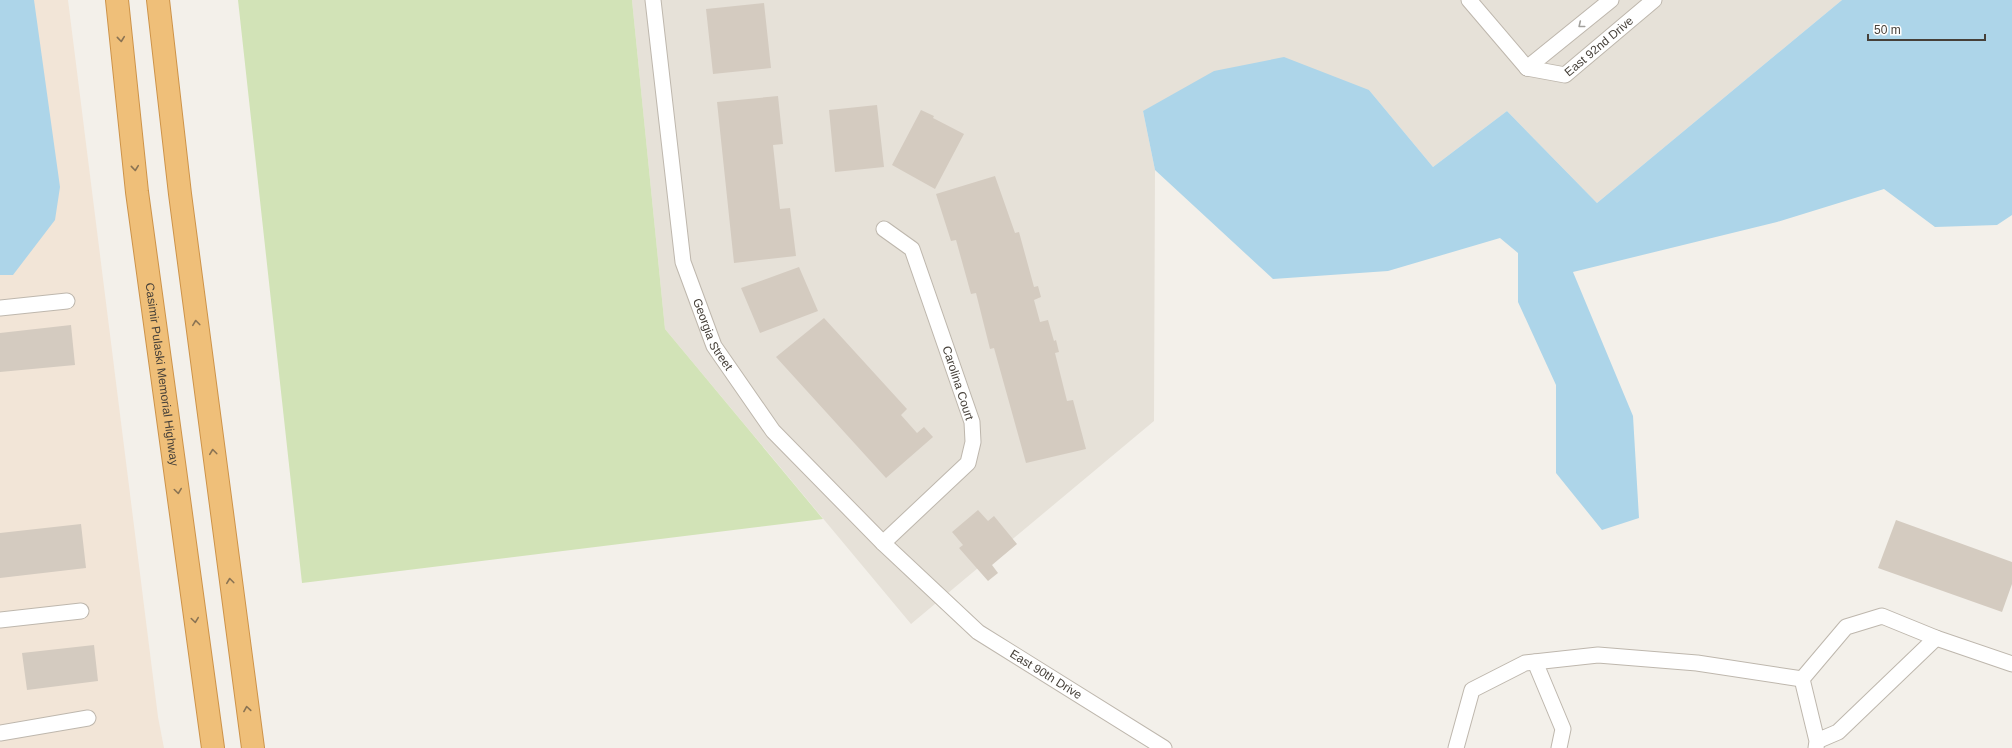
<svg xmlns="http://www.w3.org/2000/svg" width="2012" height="748" viewBox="0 0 2012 748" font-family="Helvetica,sans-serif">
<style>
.residential{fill:#e6e1d8}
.commercial{fill:#f2e5d7}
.green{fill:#d2e3b7}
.water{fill:#add5e9}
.building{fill:#d4cbc0}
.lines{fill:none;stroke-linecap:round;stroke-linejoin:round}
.minor-casing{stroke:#beb7ad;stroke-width:17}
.highway-casing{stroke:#cd9349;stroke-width:24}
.minor{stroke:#fff;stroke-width:15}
.highway{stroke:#efbf79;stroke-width:22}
.oneway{stroke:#a2a09c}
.oneway2{stroke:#8a7353}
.labels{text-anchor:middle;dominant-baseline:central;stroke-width:3;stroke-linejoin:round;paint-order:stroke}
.street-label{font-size:12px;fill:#464039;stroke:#fff}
</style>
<rect width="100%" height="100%" fill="#f3f0ea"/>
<path class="residential" d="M 632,0 L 1842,0 L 1597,203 L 1507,111 L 1433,167 L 1369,90 L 1143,111 L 1155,170 L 1154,421 L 911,624 L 665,329 Z"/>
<path class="commercial" d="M 0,0 L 68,0 L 158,717 L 164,748 L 0,748 Z"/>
<path class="green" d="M 238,0 L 632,0 L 665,329 L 823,519 L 302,583 Z"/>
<path class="water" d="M 0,0 L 34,0 L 60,187 L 55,220 L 13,275 L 0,275 Z
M 1842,0 L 2012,0 L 2012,215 L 1997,225 L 1935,227 L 1884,189 L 1777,222 L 1573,272 L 1633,416 L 1639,518 L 1602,530 L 1556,473 L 1556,385 L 1518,302 L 1518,253 L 1500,238 L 1388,271 L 1273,279 L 1155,170 L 1143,111 L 1214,71 L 1284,57 L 1369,90 L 1433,167 L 1507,111 L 1597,203 Z"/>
<path class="building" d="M 764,3 L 771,68 L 713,74 L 706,9 Z
M 778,96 L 783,144 L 773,145 L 780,209 L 790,208 L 796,256 L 734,263 L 717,102 Z
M 877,105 L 884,167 L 835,172 L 829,110 Z
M 921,110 L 934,116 L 933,118 L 964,134 L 935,189 L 892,165 Z
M 995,176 L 1015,233 L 1019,232 L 1034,287 L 1038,286 L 1041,297 L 1034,300 L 1040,322 L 1048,320 L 1054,341 L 1056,340 L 1059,352 L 1055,353 L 1067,401 L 1073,400 L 1086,449 L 1026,463 L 994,348 L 990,349 L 976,293 L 971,294 L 956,240 L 951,241 L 936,194 Z
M 799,267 L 818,311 L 760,333 L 741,288 Z
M 824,318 L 907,409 L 901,415 L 917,433 L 924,427 L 933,437 L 886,478 L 776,357 Z
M 71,325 L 75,365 L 0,372 L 0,333 Z
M 978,510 L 988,521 L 994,516 L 1017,544 L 992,565 L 998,573 L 988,581 L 959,548 L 963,545 L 952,532 Z
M 1896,520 L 2012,562 L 2012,584 L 2002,612 L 1878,568 Z
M 81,524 L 86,568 L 0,578 L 0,533 Z
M 94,645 L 98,681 L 27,690 L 22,653 Z"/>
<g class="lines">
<defs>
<g id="minor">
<path id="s1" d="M 653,0 L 683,262 L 714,346 L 773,431 L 883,543 L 978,632 L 1164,748"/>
<path d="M 1469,0 L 1527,68"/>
<path id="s2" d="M 1527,68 L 1565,75 L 1654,0"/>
<path d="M 1527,68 L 1611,0"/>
<path d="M 0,308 L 67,301"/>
<path d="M 883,543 L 968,463 L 973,442 L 972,422 L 912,249 L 884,229"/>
<path d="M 0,620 L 81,611"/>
<path d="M 1936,638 L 2012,664"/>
<path d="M 1535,662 L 1563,729 L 1559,748"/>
<path d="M 0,733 L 88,718"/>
<path d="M 1456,748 L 1472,690 L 1525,663 L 1598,655 L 1697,663 L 1802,679"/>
<path d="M 1816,748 L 1817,741 L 1802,679 L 1846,627 L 1882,616 L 1936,638 L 1838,732 L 1817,741"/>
</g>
<g id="highway">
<path id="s3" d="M 117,0 L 137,192 L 213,748"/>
<path d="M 158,0 L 180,194 L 253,748"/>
</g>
</defs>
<use href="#minor" class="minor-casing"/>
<use href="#highway" class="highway-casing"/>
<use href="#minor" class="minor"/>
<use href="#highway" class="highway"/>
</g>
<defs><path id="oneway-chevron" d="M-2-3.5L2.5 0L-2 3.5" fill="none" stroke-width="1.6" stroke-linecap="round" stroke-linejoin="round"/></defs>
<use class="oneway" href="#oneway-chevron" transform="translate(1581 25) rotate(141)"/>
<g class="oneway2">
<use href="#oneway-chevron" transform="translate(121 39) rotate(84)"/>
<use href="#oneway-chevron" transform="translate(135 168) rotate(84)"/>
<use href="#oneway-chevron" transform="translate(196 323) rotate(-97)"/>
<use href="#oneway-chevron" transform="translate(213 452) rotate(-97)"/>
<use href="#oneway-chevron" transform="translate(178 491) rotate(82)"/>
<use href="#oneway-chevron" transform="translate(230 581) rotate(-97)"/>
<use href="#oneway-chevron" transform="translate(195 620) rotate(82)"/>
<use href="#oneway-chevron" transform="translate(247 709) rotate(-99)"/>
</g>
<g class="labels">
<g class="street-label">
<text stroke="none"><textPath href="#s2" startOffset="83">East 92nd Drive</textPath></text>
<text stroke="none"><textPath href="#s1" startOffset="342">Georgia Street</textPath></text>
<text stroke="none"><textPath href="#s3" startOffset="377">Casimir Pulaski Memorial Highway</textPath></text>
<text transform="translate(958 383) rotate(72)">Carolina Court</text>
<text stroke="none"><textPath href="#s1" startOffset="824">East 90th Drive</textPath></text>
</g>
</g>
<path d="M1868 34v6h117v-6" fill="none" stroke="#464039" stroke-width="2"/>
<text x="1874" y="34" font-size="12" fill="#464039" stroke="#ffffff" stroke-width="3" paint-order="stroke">50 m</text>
</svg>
